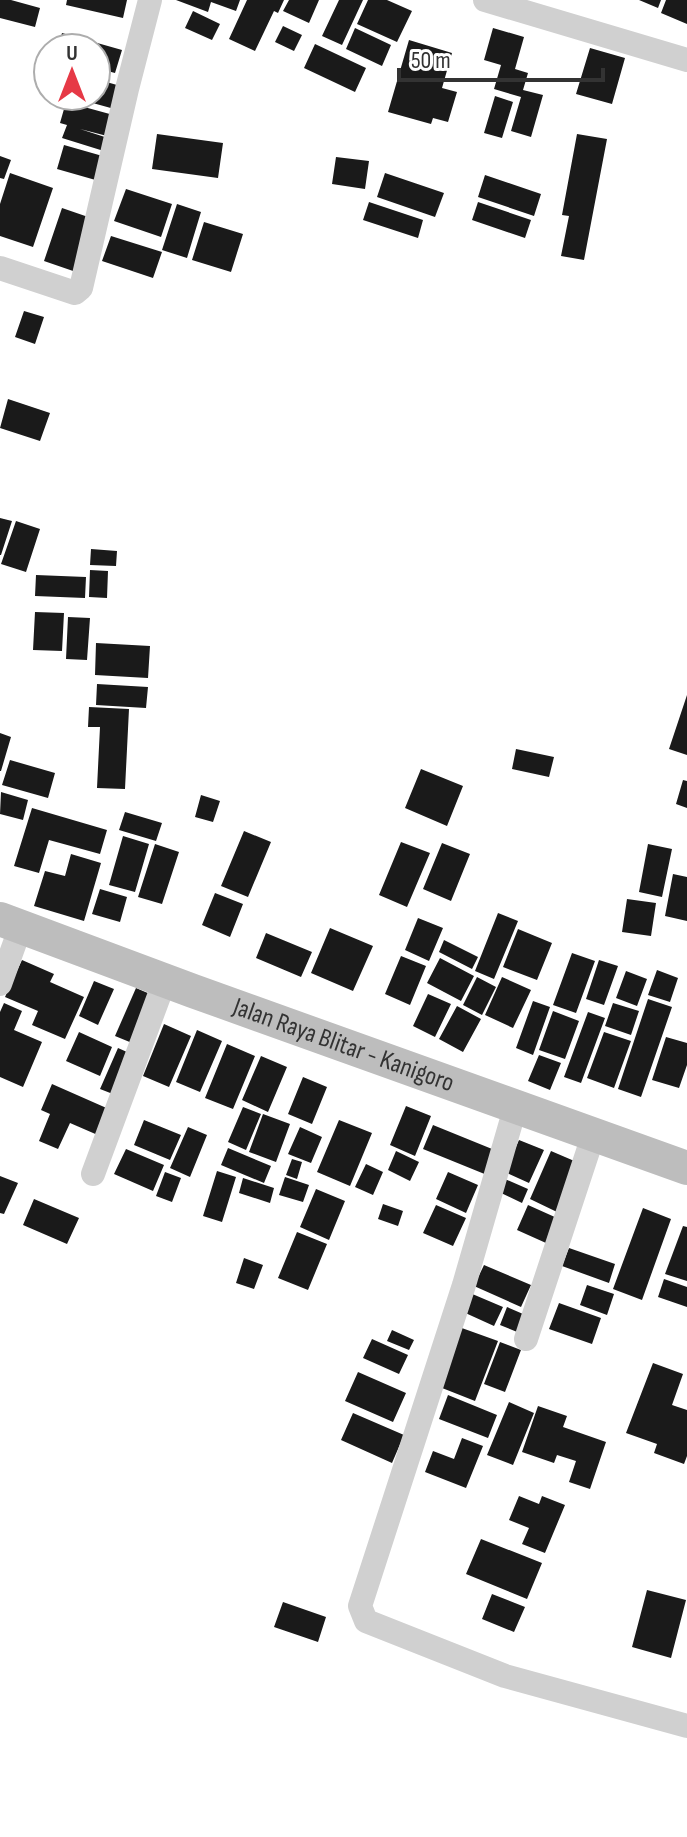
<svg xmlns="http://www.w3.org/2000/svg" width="687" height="1837" viewBox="0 0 687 1837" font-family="'Sofia Sans Condensed',sans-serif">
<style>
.building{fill:#1a1a1a}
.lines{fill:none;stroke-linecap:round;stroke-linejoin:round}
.street{stroke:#d0d0d0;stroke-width:24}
.secondary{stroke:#bdbdbd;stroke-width:34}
.labels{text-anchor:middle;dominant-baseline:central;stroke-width:8;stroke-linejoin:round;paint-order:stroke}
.street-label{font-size:26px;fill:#333;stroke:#fff}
</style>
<rect width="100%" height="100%" fill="#fff"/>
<path class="building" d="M 0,0 L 11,0 L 40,8 L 35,27 L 0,18 Z
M 67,0 L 127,0 L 123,18 L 66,5 Z
M 176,0 L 240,0 L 236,11 L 211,2 L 208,12 Z
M 247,0 L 284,0 L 278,13 L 274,11 L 255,51 L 229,39 Z
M 289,0 L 319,0 L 309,23 L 283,11 Z
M 339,0 L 363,0 L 342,45 L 322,36 Z
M 368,0 L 387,0 L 412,11 L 397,42 L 357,24 Z
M 639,0 L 661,0 L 658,8 Z
M 666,0 L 687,0 L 687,24 L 661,13 Z
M 193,11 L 220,24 L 212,40 L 185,28 Z
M 283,26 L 302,35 L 294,51 L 275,42 Z
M 355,28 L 391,45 L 382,66 L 346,49 Z
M 493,28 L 524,37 L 515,69 L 528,73 L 523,90 L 543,95 L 531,137 L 511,131 L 521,97 L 494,89 L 501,65 L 484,60 Z
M 62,33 L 122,50 L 115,73 L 96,68 L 96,48 L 58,48 Z
M 409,40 L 452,53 L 442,88 L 457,92 L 448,122 L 433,118 L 431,124 L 388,112 Z
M 315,44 L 366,68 L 355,92 L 304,68 Z
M 590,48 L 625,58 L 612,104 L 576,94 Z
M 96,79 L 124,87 L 118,110 L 71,97 L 96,96 Z
M 495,96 L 513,102 L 502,138 L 484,133 Z
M 66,102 L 117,116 L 111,137 L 80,129 L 111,139 L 107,152 L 62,138 L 67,125 L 60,123 Z
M 157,134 L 223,143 L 218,178 L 152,169 Z
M 577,134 L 607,139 L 584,260 L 561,256 L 569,216 L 562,215 Z
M 64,145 L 106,157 L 99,181 L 57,169 Z
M 0,156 L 11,160 L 4,179 L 0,178 Z
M 336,157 L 369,161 L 365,189 L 332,184 Z
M 10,173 L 53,188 L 33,247 L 0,236 L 0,204 Z
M 385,173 L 444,193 L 435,217 L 377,197 Z
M 485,175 L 541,194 L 534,216 L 478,197 Z
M 126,189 L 172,204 L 161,237 L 114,221 Z
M 369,202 L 423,220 L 418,238 L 363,220 Z
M 478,202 L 531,220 L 525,238 L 472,220 Z
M 177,204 L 201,212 L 187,258 L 162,250 Z
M 62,208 L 94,219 L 76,272 L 44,261 Z
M 204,222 L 243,234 L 231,272 L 192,260 Z
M 111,236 L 162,252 L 153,278 L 102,261 Z
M 24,311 L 44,317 L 35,344 L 15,337 Z
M 8,399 L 50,413 L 40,441 L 0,428 Z
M 0,518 L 12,521 L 1,555 L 0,555 Z
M 16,521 L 40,529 L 26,572 L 1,564 Z
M 91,549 L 117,551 L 116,566 L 90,565 Z
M 90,570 L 108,571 L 107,598 L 89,597 Z
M 36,575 L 86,577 L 85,598 L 35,596 Z
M 35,612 L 64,613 L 62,651 L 33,650 Z
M 68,617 L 90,618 L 87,660 L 66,659 Z
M 96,643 L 150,646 L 148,678 L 95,675 Z
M 97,684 L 148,687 L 146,708 L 96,705 Z
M 687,695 L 687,755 L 669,749 Z
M 89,707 L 129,709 L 125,789 L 97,788 L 100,727 L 88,727 Z
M 0,733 L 11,737 L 1,771 L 0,771 Z
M 516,749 L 554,757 L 549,777 L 512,769 Z
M 10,760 L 55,773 L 48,798 L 2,785 Z
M 421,769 L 463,786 L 447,826 L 405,808 Z
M 683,780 L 687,781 L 687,808 L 676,804 Z
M 1,792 L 28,800 L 23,820 L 0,814 Z
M 201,795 L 220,801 L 213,822 L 195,817 Z
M 32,808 L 107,830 L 100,854 L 49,840 L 39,873 L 14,866 Z
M 125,812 L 162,823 L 156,841 L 119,830 Z
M 244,831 L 271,842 L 248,897 L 221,886 Z
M 123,836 L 149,844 L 135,892 L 109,885 Z
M 401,842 L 430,853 L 407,907 L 379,895 Z
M 442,843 L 470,854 L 451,901 L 423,889 Z
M 155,844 L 179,852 L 162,904 L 138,897 Z
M 648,844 L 672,849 L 662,897 L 639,892 Z
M 71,854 L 101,863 L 84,921 L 34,906 L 45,871 L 65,876 Z
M 673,874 L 687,877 L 687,921 L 665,916 Z
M 100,889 L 127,897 L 120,922 L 92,914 Z
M 215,893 L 243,904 L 230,937 L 202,925 Z
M 627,899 L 656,903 L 651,936 L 622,932 Z
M 498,913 L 518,921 L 494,979 L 475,971 Z
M 418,918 L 443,928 L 429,961 L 405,950 Z
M 330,928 L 373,946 L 353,991 L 311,973 Z
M 518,929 L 552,943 L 537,980 L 503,967 Z
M 266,933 L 312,952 L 301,977 L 256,958 Z
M 444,940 L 478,957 L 472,969 L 439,952 Z
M 572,953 L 595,961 L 576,1013 L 553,1005 Z
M 401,956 L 426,966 L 410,1005 L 385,994 Z
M 440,958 L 474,976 L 461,1001 L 427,983 Z
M 22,960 L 54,974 L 50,982 L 84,997 L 65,1039 L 32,1025 L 38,1011 L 5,997 Z
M 599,960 L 618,966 L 604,1005 L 586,999 Z
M 657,970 L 678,978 L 670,1002 L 648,995 Z
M 626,971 L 647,979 L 637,1006 L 616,998 Z
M 477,977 L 496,987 L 482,1015 L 463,1005 Z
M 502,977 L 531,990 L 513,1028 L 485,1015 Z
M 94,981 L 114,989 L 98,1025 L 79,1016 Z
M 136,988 L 157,997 L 137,1045 L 115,1036 Z
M 428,994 L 451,1004 L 435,1037 L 413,1026 Z
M 648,999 L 672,1007 L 641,1097 L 618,1089 Z
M 533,1001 L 550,1007 L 533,1055 L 516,1048 Z
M 4,1003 L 22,1011 L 14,1030 L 42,1042 L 23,1087 L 0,1077 L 0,1012 Z
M 613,1003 L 639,1011 L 631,1035 L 605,1026 Z
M 457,1006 L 481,1019 L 463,1052 L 439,1039 Z
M 553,1011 L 579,1021 L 565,1059 L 539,1050 Z
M 588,1012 L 605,1018 L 581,1083 L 564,1077 Z
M 164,1024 L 191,1036 L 169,1087 L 143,1076 Z
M 197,1030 L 222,1041 L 200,1092 L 176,1082 Z
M 79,1032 L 112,1047 L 100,1076 L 66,1061 Z
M 604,1032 L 631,1041 L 614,1088 L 587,1078 Z
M 666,1037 L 687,1043 L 687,1065 L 679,1088 L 652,1080 Z
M 227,1044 L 255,1056 L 233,1109 L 205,1098 Z
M 118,1048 L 136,1056 L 118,1096 L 100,1089 Z
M 539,1055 L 561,1063 L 550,1090 L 528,1081 Z
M 261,1056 L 287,1067 L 268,1112 L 242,1100 Z
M 303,1077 L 327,1087 L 312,1124 L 288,1114 Z
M 52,1084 L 111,1110 L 100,1136 L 70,1123 L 58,1149 L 39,1141 L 50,1114 L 41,1110 Z
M 406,1106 L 431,1116 L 415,1156 L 390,1145 Z
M 243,1107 L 261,1114 L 246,1150 L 228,1142 Z
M 263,1114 L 290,1124 L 276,1162 L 249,1152 Z
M 144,1120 L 181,1135 L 170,1160 L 134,1145 Z
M 339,1120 L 372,1133 L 350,1186 L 317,1172 Z
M 433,1125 L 497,1151 L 487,1175 L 423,1149 Z
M 188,1127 L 207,1135 L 190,1177 L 170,1168 Z
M 300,1127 L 322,1137 L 311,1163 L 288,1154 Z
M 519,1140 L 544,1150 L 529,1183 L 505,1172 Z
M 228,1148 L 271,1166 L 264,1183 L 221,1165 Z
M 126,1149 L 164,1165 L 153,1191 L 114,1174 Z
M 396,1151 L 419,1162 L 410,1181 L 388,1170 Z
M 551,1151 L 579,1163 L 557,1212 L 530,1199 Z
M 292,1159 L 302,1162 L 297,1179 L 286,1175 Z
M 366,1164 L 383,1172 L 373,1195 L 355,1187 Z
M 217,1171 L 236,1177 L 222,1222 L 203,1216 Z
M 165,1172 L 181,1178 L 172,1202 L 156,1196 Z
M 448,1172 L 478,1185 L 466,1213 L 436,1199 Z
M 0,1176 L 18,1183 L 4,1214 L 0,1213 Z
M 285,1177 L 309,1185 L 303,1202 L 279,1195 Z
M 243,1178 L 274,1188 L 270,1203 L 239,1193 Z
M 505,1179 L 528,1189 L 522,1203 L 499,1192 Z
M 316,1189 L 345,1201 L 329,1240 L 300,1227 Z
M 34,1199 L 79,1218 L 67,1244 L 23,1225 Z
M 383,1204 L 403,1211 L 398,1226 L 378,1219 Z
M 436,1205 L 466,1218 L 453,1246 L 423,1233 Z
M 528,1205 L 557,1218 L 546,1243 L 517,1230 Z
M 643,1208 L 671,1219 L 642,1300 L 613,1289 Z
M 683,1226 L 687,1227 L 687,1281 L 665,1274 Z
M 297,1232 L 327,1244 L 308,1290 L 278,1278 Z
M 569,1248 L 615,1264 L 609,1283 L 562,1266 Z
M 244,1258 L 263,1265 L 254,1289 L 236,1283 Z
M 484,1265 L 531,1285 L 521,1307 L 474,1286 Z
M 664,1279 L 687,1287 L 687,1307 L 658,1297 Z
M 587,1285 L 614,1294 L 607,1315 L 580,1305 Z
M 470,1293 L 503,1307 L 494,1326 L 461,1311 Z
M 559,1303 L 601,1318 L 592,1344 L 549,1329 Z
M 507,1307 L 530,1317 L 522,1334 L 500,1325 Z
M 459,1327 L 498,1341 L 475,1401 L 437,1386 Z
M 392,1330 L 414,1340 L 409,1350 L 387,1341 Z
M 372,1339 L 408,1355 L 399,1374 L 363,1358 Z
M 500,1342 L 521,1350 L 505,1392 L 484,1384 Z
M 653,1363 L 683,1374 L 672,1405 L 687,1410 L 687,1456 L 684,1464 L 654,1453 L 657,1444 L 626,1433 Z
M 358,1372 L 406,1393 L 393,1422 L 345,1401 Z
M 448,1395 L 497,1415 L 488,1438 L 439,1419 Z
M 509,1402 L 534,1413 L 513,1465 L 487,1455 Z
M 538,1406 L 567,1416 L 563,1427 L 606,1442 L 590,1489 L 569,1482 L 576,1461 L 557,1455 L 554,1463 L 522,1452 Z
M 353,1413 L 404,1435 L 392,1463 L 341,1440 Z
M 462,1438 L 483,1446 L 466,1488 L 425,1472 L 433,1451 L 454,1459 Z
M 519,1496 L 539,1504 L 542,1496 L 565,1505 L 545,1553 L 522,1544 L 529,1528 L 509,1520 Z
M 481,1539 L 542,1563 L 527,1599 L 466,1574 Z
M 647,1590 L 686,1600 L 671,1658 L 632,1647 Z
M 492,1594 L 525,1607 L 514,1632 L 482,1619 Z
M 283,1602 L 326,1617 L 318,1642 L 274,1627 Z"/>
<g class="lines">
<path class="street" d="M 485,0 L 687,60
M 0,268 L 75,293 L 81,288 L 127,89 L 150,0
M 0,984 L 21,926
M 516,1105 L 464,1285 L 360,1606 L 366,1621 L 505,1676 L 687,1726
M 93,1174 L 165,980
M 526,1339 L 594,1133"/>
<path class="secondary" id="s1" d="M 0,919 L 193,991 L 687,1168"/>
</g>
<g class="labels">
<g class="street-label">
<text stroke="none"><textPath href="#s1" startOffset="366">Jalan Raya Blitar - Kanigoro</textPath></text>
</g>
</g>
<g transform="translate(72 72)"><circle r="38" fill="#ffffff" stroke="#adadad" stroke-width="2"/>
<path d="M0-6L14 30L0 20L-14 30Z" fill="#e63946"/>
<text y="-12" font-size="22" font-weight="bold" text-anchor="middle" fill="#333333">U</text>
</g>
<path d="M399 68v12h204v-12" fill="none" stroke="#333333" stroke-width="4"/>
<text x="411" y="68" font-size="24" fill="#333333" stroke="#ffffff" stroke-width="6" paint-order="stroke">50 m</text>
</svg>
